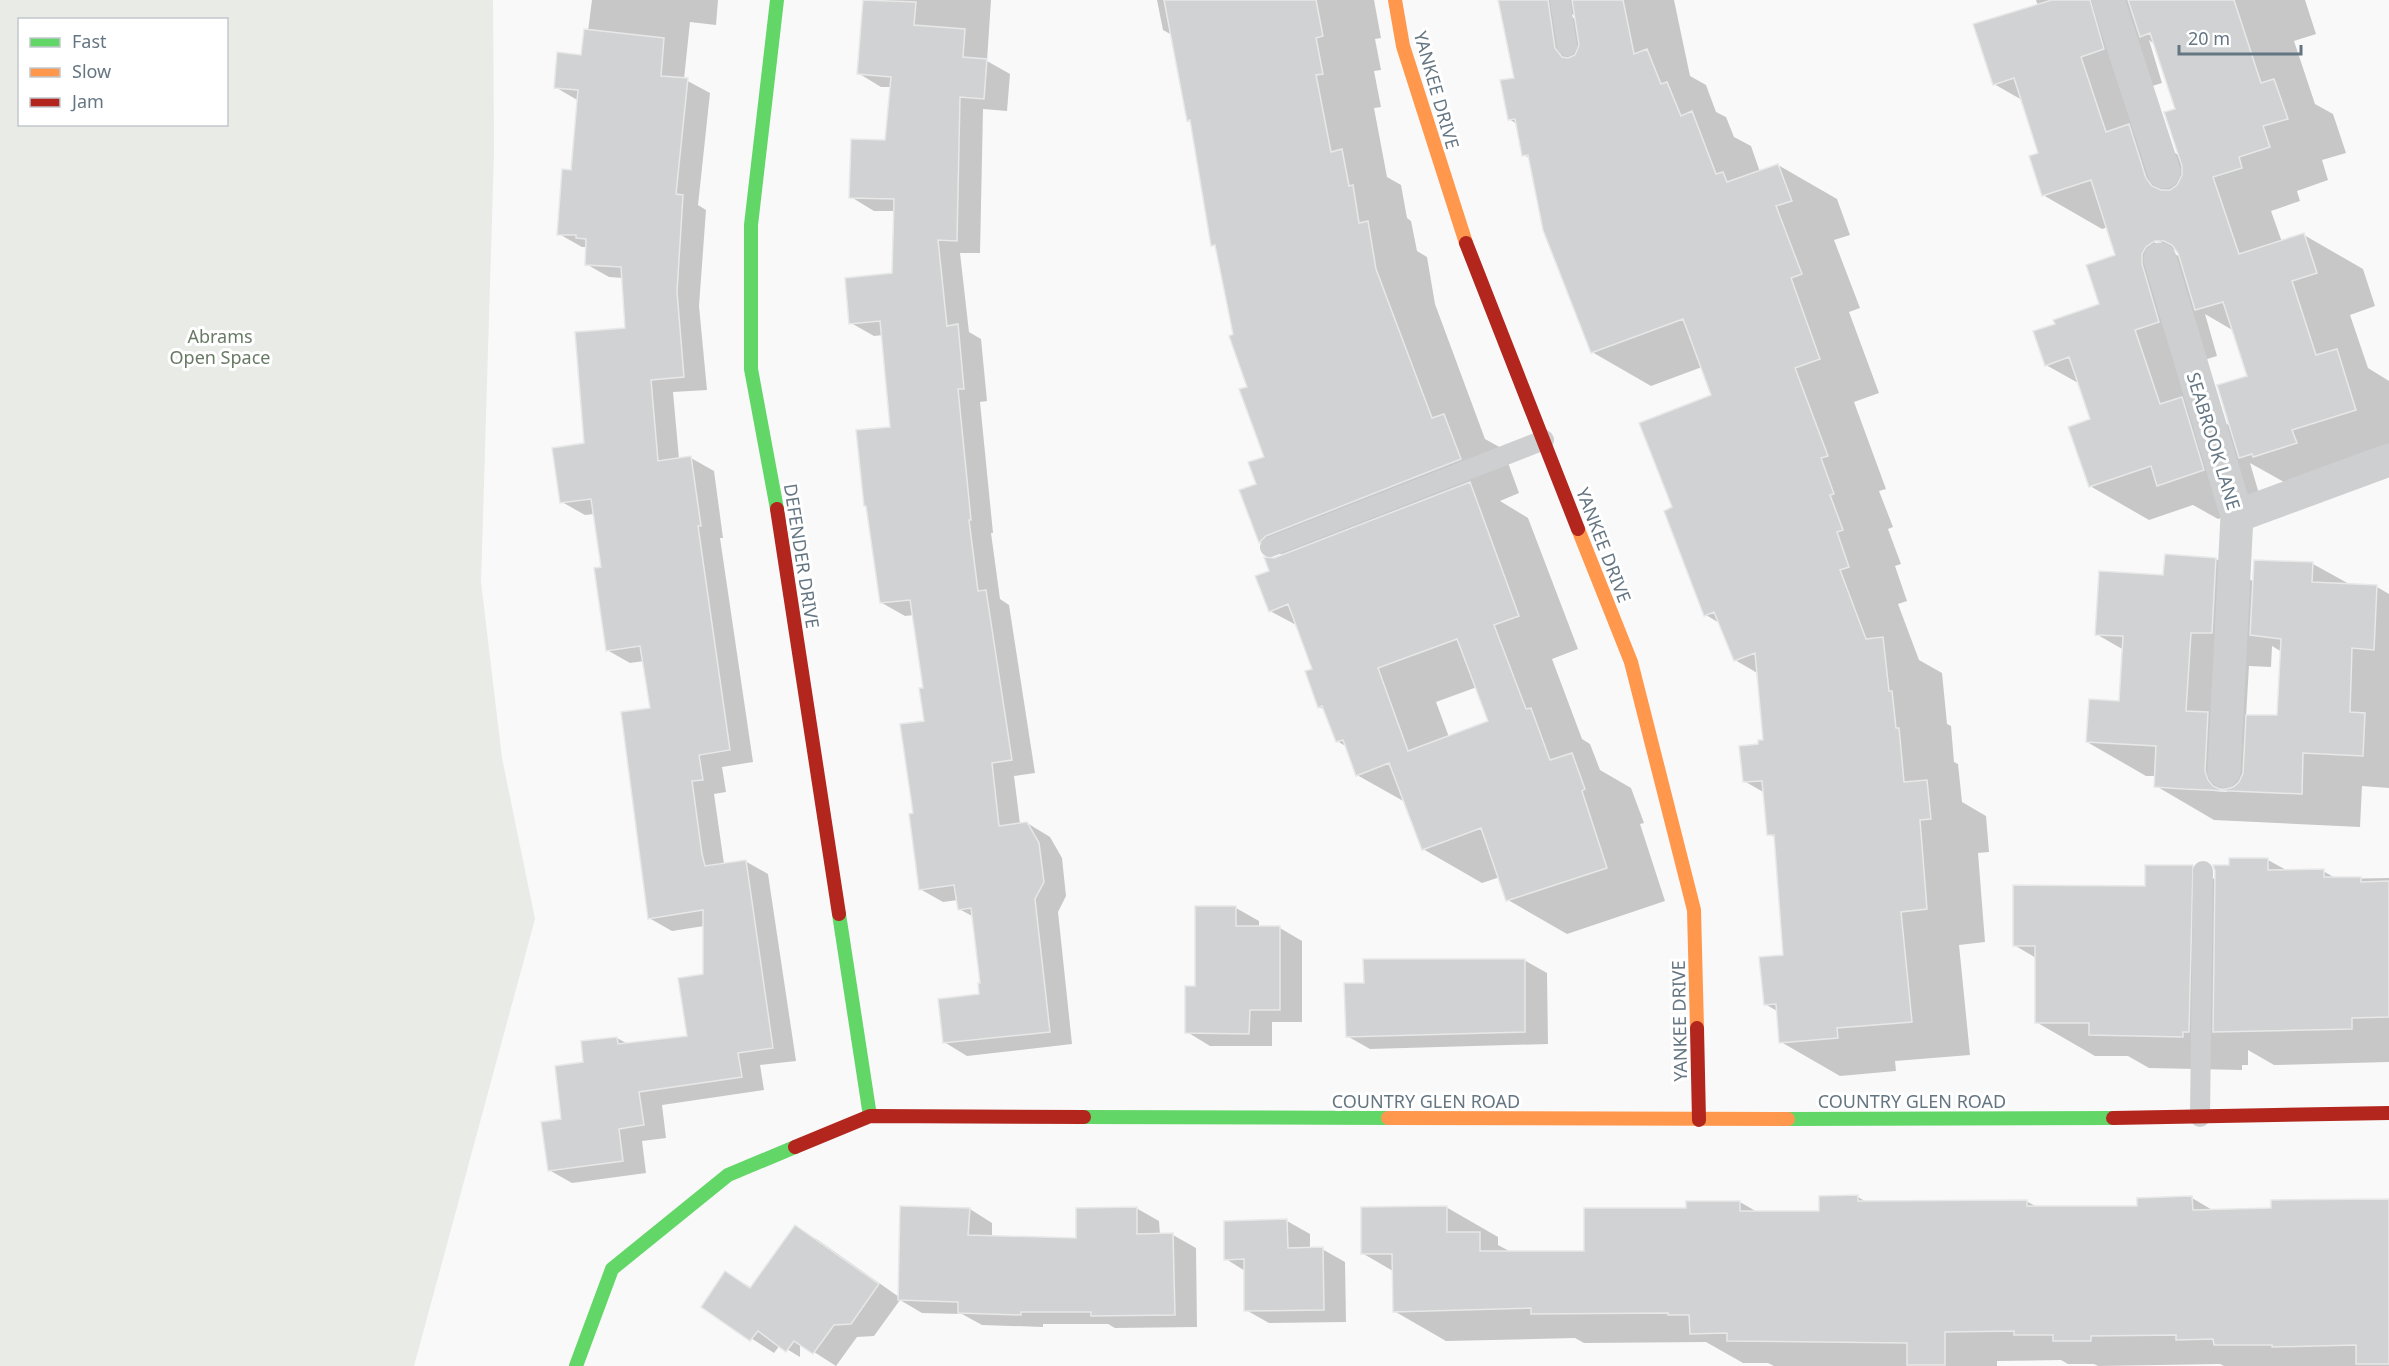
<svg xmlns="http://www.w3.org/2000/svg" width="2389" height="1366" viewBox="0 0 2389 1366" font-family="'Noto Sans',sans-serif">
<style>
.green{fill:#e8ebe6;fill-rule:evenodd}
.shadow{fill:#0003;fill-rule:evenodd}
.building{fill:#d0d2d3;stroke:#e8e8e8;stroke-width:1.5;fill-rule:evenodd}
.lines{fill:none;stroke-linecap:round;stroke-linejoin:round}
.lane{stroke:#cecfd0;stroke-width:20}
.street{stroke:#cecfd0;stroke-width:33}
.fast{stroke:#63d668;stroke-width:14}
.slow{stroke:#ff974d;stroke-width:14}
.jam{stroke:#b3261e;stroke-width:14}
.labels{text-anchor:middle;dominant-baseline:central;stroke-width:6;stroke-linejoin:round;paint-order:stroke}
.street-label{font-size:18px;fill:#657683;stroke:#fff}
.park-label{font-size:18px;fill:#687a64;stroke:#fff}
</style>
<rect width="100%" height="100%" fill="#f9f9f9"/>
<path class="green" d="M 0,0 L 493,0 L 494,151 L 481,582 L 502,758 L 535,919 L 414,1366 L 0,1366 ZM 20,20 L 226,20 L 226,124 L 20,124 Z"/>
<path class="shadow" d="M 592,0 L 718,0 L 716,25 L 690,22 L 684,79 L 710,93 L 698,205 L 706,210 L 699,306 L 707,390 L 673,392 L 679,459 L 691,458 L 714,471 L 723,538 L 720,538 L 753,762 L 722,767 L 726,792 L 714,794 L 724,864 L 745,861 L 768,874 L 796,1061 L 760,1065 L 764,1090 L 662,1105 L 666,1138 L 642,1141 L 646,1173 L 572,1183 L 549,1170 L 563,1120 L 585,1064 L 617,1038 L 628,1044 L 688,1037 L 704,975 L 704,926 L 672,931 L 649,918 L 652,709 L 644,661 L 630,663 L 607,650 L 602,568 L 594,514 L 585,515 L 562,502 L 586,445 L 627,329 L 623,278 L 609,277 L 586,264 L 587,247 L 582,247 L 559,234 L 572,171 L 579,101 L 555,87 L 582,56 L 588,31 Z
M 864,0 L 991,0 L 987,61 L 1010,74 L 1007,111 L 983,109 L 980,253 L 960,253 L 969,332 L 981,339 L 987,401 L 980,402 L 993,533 L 991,533 L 1000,599 L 1009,605 L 1035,773 L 1014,776 L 1020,824 L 1027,823 L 1050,837 L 1062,858 L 1066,896 L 1058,912 L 1072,1044 L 967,1056 L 944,1042 L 981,996 L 981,984 L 974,917 L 959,909 L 958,900 L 943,902 L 920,889 L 915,814 L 925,722 L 924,689 L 914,615 L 905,616 L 882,603 L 892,428 L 883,335 L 874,336 L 851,323 L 894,275 L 896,211 L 874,211 L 851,197 L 886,141 L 891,87 L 881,87 L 858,73 Z
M 1157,0 L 1374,0 L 1381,38 L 1375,39 L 1381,70 L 1374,71 L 1381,107 L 1374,108 L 1387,177 L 1401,185 L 1407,218 L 1411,221 L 1417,251 L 1427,257 L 1435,304 L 1485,439 L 1503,449 L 1519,493 L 1500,501 L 1528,518 L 1578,649 L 1552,659 L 1582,739 L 1590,744 L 1600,770 L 1631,788 L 1644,823 L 1640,824 L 1665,901 L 1567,934 L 1508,900 L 1500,877 L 1482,883 L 1423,849 L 1405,802 L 1357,775 L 1347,747 L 1337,741 L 1325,710 L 1319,707 L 1314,669 L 1298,626 L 1270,611 L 1271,572 L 1275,560 L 1284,556 L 1260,542 L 1241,490 L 1258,484 L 1266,457 L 1234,335 L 1217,247 L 1213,245 L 1192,122 L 1188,120 L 1172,35 L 1163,30 ZM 1477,687 L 1490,722 L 1449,737 L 1436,702 Z
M 1500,0 L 1674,0 L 1690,76 L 1706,85 L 1716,112 L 1726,117 L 1734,137 L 1751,146 L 1760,172 L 1778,165 L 1837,199 L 1850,235 L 1834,240 L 1860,308 L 1849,312 L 1879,393 L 1854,402 L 1886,489 L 1879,491 L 1893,527 L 1888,529 L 1901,564 L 1895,566 L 1907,601 L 1898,604 L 1919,660 L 1942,673 L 1947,724 L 1951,726 L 1954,762 L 1958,764 L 1962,802 L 1986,816 L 1989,852 L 1978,853 L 1985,942 L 1959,945 L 1970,1055 L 1895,1061 L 1896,1071 L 1840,1076 L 1781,1042 L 1777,1011 L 1765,1004 L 1785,956 L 1776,838 L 1769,834 L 1765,793 L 1744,781 L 1760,746 L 1765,741 L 1759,674 L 1735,660 L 1721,624 L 1706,615 L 1674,508 L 1712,396 L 1702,367 L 1651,386 L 1592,352 L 1531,159 L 1524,155 L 1517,124 L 1509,119 L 1516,79 ZM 1551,1 L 1582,20 L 1580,22 L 1551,5 Z
M 2036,0 L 2305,0 L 2316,34 L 2294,41 L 2315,104 L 2333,114 L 2346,153 L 2322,160 L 2328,180 L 2297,191 L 2300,201 L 2271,211 L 2282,242 L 2304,235 L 2363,269 L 2375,306 L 2350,315 L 2368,368 L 2389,381 L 2389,452 L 2300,491 L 2250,463 L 2262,504 L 2218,519 L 2193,505 L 2149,520 L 2090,486 L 2092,420 L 2080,384 L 2046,365 L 2057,325 L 2101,305 L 2117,256 L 2108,227 L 2102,229 L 2043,195 L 2040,154 L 2022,100 L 1994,84 L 2038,6 ZM 2149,40 L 2154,44 L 2177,110 L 2180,156 L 2157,142 L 2139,90 L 2162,83 ZM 2155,239 L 2180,253 L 2180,257 L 2154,242 ZM 2205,314 L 2234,331 L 2249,377 L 2232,427 L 2211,415 L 2194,363 L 2217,356 Z
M 2216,559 L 2254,582 L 2255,561 L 2313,564 L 2351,585 L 2377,587 L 2389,594 L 2389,788 L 2362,786 L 2360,827 L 2214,820 L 2156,786 L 2156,776 L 2146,776 L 2087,742 L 2120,703 L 2124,650 L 2096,634 L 2165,577 ZM 2272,646 L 2282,652 L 2278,717 L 2246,717 L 2249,666 L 2271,667 ZM 2214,788 L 2227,789 L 2227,792 L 2214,791 Z
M 2268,860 L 2288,871 L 2323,871 L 2337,879 L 2389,878 L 2389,1062 L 2274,1065 L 2248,1050 L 2248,1065 L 2242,1065 L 2242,1070 L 2149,1068 L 2128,1056 L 2095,1056 L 2036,1022 L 2036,958 L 2014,945 L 2192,867 L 2216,880 L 2230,867 Z
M 1236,908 L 1259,921 L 1259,928 L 1280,928 L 1302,941 L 1302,1022 L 1272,1022 L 1272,1046 L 1210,1046 L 1187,1032 L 1196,988 Z
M 1524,960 L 1547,973 L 1548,1044 L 1370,1049 L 1347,1036 L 1365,984 Z
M 1858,1197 L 1868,1203 L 2026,1201 L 2037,1207 L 2139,1207 L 2192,1198 L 2214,1211 L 2272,1209 L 2389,1201 L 2389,1366 L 2224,1366 L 2220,1364 L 2098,1366 L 2094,1364 L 2068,1364 L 2061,1360 L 1997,1361 L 1997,1366 L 1774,1366 L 1768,1363 L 1743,1363 L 1706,1342 L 1584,1343 L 1575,1338 L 1446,1341 L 1394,1311 L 1393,1271 L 1362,1253 L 1446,1207 L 1498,1237 L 1498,1245 L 1511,1252 L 1586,1252 L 1687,1209 L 1740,1202 L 1759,1213 L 1820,1213 Z
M 1136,1208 L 1159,1221 L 1160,1235 L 1173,1235 L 1196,1248 L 1197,1327 L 1115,1328 L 1108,1324 L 1043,1324 L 1043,1327 L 982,1325 L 962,1314 L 922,1313 L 900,1300 L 874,1336 L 857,1337 L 836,1366 L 800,1343 L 800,1357 L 780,1345 L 774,1353 L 703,1307 L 726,1273 L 752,1288 L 795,1227 L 818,1240 L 899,1297 L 970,1209 L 992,1223 L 992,1237 L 1077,1239 Z
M 1287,1221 L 1310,1234 L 1310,1249 L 1322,1249 L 1345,1262 L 1346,1322 L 1269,1323 L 1246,1310 L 1245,1271 L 1226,1259 Z"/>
<path class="building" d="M 863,0 L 916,2 L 914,25 L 965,29 L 963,57 L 987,59 L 984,99 L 960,97 L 957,241 L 938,240 L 947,326 L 958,324 L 964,389 L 958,389 L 971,520 L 969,520 L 978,591 L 986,590 L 1012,760 L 992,763 L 999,826 L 1027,822 L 1039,843 L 1044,882 L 1035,899 L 1050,1032 L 943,1043 L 938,999 L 979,994 L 978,983 L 980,983 L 971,908 L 958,910 L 954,885 L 919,890 L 909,814 L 913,813 L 900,724 L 924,721 L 919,688 L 923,688 L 910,600 L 880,603 L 866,506 L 864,506 L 856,430 L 890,427 L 880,321 L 849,324 L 845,278 L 892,273 L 894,199 L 849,198 L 851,139 L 885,140 L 891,77 L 857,74 Z
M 1164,0 L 1316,0 L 1323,36 L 1316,38 L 1323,74 L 1316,75 L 1331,152 L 1342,149 L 1349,186 L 1353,185 L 1359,223 L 1368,221 L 1376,269 L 1432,418 L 1444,414 L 1461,459 L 1266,536 L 1259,543 L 1239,490 L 1256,484 L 1248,462 L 1264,457 L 1239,389 L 1247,387 L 1229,336 L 1233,334 L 1215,245 L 1211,246 L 1190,120 L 1187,121 Z
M 1498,0 L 1548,0 L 1555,48 L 1562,57 L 1568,58 L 1575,55 L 1579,45 L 1572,0 L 1623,0 L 1634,54 L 1647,49 L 1661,84 L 1667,82 L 1681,116 L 1692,111 L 1716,174 L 1723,172 L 1727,182 L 1778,164 L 1792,201 L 1776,206 L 1802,274 L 1791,278 L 1820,359 L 1795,368 L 1828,456 L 1821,458 L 1834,494 L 1830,495 L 1843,530 L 1837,532 L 1849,567 L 1840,570 L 1866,639 L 1883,637 L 1889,691 L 1892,691 L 1896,728 L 1899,728 L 1904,782 L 1927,780 L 1931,819 L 1920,820 L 1927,909 L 1901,912 L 1912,1022 L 1837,1028 L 1838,1038 L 1779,1043 L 1776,1004 L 1764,1005 L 1759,957 L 1783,955 L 1774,835 L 1767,835 L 1762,781 L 1743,782 L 1739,746 L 1758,744 L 1758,740 L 1763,740 L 1755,653 L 1734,661 L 1714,612 L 1704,616 L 1664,511 L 1672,507 L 1639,423 L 1711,395 L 1683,319 L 1591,353 L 1543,230 L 1528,155 L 1522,156 L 1515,119 L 1508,120 L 1500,80 L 1514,78 Z
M 2052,0 L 2090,0 L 2104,49 L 2081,57 L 2106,132 L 2129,124 L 2146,178 L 2152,186 L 2161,190 L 2170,190 L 2177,185 L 2182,175 L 2182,166 L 2164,112 L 2175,109 L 2150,33 L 2140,37 L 2128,0 L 2234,0 L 2261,83 L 2274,79 L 2288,119 L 2263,126 L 2270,147 L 2239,157 L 2242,168 L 2213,177 L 2239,254 L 2304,233 L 2317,273 L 2292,281 L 2316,355 L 2337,349 L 2356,410 L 2292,430 L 2297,443 L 2253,457 L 2252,454 L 2239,458 L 2217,385 L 2247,376 L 2223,302 L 2195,310 L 2178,253 L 2172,245 L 2164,241 L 2155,241 L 2146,247 L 2142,254 L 2142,264 L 2159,322 L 2135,330 L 2160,404 L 2182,397 L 2204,470 L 2157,486 L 2151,466 L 2089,487 L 2068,427 L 2090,419 L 2069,357 L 2045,366 L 2033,331 L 2055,324 L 2053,320 L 2099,304 L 2086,265 L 2115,255 L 2091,180 L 2042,196 L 2029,156 L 2038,153 L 2014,78 L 1993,85 L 1973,24 Z
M 584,29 L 664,38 L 661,76 L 688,78 L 676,194 L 683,195 L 677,292 L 684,377 L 651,380 L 658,461 L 691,456 L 701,526 L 698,526 L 730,750 L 699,755 L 703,780 L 692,781 L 702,854 L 705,866 L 746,860 L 773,1048 L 738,1053 L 742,1077 L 639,1092 L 644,1125 L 619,1129 L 623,1161 L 548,1171 L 541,1122 L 561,1119 L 555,1066 L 583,1062 L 581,1041 L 617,1037 L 618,1044 L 687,1036 L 678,978 L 703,974 L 703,910 L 648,919 L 621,712 L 650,708 L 640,646 L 606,651 L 594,568 L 601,567 L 591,499 L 560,503 L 552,448 L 584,443 L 575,332 L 625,328 L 621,267 L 585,265 L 586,239 L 576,238 L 576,235 L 557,235 L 562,169 L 571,170 L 578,90 L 554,88 L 557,52 L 581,55 Z
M 1470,482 L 1519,616 L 1494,625 L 1526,709 L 1531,708 L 1550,760 L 1572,753 L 1585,789 L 1582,791 L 1607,868 L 1506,901 L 1481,828 L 1422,850 L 1389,763 L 1356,776 L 1343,740 L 1336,742 L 1322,706 L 1318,708 L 1305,671 L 1312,669 L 1288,604 L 1269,612 L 1255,576 L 1269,571 L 1264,557 L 1274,558 ZM 1457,639 L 1488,721 L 1408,751 L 1378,668 Z
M 2165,554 L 2216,558 L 2212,633 L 2191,633 L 2186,711 L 2208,712 L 2205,771 L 2208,780 L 2213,786 L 2222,790 L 2233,787 L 2239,782 L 2243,773 L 2246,715 L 2277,715 L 2281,639 L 2250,635 L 2254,560 L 2313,562 L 2312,582 L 2377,585 L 2374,650 L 2352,648 L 2350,712 L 2365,713 L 2363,756 L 2303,753 L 2302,794 L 2184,789 L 2154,787 L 2156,746 L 2086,742 L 2089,699 L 2119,701 L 2123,636 L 2095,635 L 2099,571 L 2163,575 Z
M 2229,858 L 2268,858 L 2268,870 L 2324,869 L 2324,877 L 2361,877 L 2361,882 L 2389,881 L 2389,1017 L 2352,1018 L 2352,1029 L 2213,1032 L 2215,871 L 2213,865 L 2229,865 Z
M 2145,865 L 2193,865 L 2189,1032 L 2183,1032 L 2183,1037 L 2089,1035 L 2089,1023 L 2035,1023 L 2035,946 L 2013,946 L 2013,885 L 2145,886 Z
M 1195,906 L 1236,906 L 1236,926 L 1280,926 L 1280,1010 L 1250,1010 L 1249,1034 L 1185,1033 L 1185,986 L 1195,986 Z
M 1363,959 L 1525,959 L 1525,1032 L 1346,1037 L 1344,983 L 1364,983 Z
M 1858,1195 L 1858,1201 L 2027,1200 L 2027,1206 L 2137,1206 L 2137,1198 L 2192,1196 L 2193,1210 L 2271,1208 L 2271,1200 L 2389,1199 L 2389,1364 L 2356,1364 L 2356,1345 L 2272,1347 L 2272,1345 L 2214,1345 L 2213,1339 L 2176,1340 L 2176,1335 L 2091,1336 L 2091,1341 L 2053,1341 L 2053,1335 L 2014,1335 L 2014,1331 L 1945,1332 L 1945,1365 L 1907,1365 L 1907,1343 L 1727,1341 L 1727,1333 L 1690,1334 L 1689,1315 L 1668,1315 L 1668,1313 L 1531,1314 L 1531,1308 L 1393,1312 L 1392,1254 L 1361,1254 L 1361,1207 L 1447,1206 L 1447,1232 L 1480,1232 L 1480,1251 L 1584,1251 L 1584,1208 L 1686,1208 L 1686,1201 L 1740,1201 L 1740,1211 L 1819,1211 L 1819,1196 Z
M 900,1206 L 970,1208 L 968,1235 L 1076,1238 L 1076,1208 L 1137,1207 L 1137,1234 L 1173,1233 L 1175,1315 L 1091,1316 L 1091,1312 L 1021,1312 L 1021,1315 L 958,1313 L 958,1302 L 898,1300 Z
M 1287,1219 L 1288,1248 L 1323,1247 L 1324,1310 L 1244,1311 L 1244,1259 L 1224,1260 L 1224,1221 Z
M 795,1225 L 879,1284 L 851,1324 L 834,1325 L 813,1354 L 794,1341 L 786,1352 L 758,1331 L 750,1341 L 701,1307 L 725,1271 L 750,1288 Z"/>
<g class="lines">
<path class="lane" d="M 1560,0 L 1567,46
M 1270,547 L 1544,440
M 2200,1117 L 2203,871"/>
<path class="street" d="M 2108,0 L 2164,172
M 2160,259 L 2237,516 L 2224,771
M 2237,516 L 2389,460"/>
<path class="fast" d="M 777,509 L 751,369 L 751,225 L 777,0
M 839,914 L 870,1116
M 1084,1117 L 1388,1118
M 1788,1119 L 2113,1118
M 576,1366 L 612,1269 L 728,1175 L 795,1147"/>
<path class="slow" d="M 1395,0 L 1403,46 L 1466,243
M 1578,529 L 1631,662 L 1694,910 L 1697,1028
M 1388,1118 L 1788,1119"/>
<path class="jam" d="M 1466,243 L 1578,529
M 777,509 L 839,914
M 1697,1028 L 1699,1120
M 2113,1118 L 2389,1113
M 795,1147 L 870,1116 L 1084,1117"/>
</g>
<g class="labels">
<g class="street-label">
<text transform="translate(1437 90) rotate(74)">YANKEE DRIVE</text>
<text transform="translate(2214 441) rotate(73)">SEABROOK LANE</text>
<text transform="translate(1604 545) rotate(69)">YANKEE DRIVE</text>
<text transform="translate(802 556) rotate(81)">DEFENDER DRIVE</text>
<text transform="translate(1679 1021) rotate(-91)">YANKEE DRIVE</text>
<text x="1426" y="1101">COUNTRY GLEN ROAD</text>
<text x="1912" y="1101">COUNTRY GLEN ROAD</text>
</g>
<g class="park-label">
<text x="220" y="336">Abrams<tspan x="220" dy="21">Open Space</tspan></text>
</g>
</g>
<rect x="18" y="18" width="210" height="108" fill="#ffffff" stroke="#c1c8cd" stroke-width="1.5"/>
<rect x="30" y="38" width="30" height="9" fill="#63d668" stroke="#c1c8cd" stroke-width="1.5"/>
<text x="72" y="48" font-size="18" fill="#657683">Fast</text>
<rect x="30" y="68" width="30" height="9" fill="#ff974d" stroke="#c1c8cd" stroke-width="1.5"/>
<text x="72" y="78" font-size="18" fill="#657683">Slow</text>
<rect x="30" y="98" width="30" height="9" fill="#b3261e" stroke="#c1c8cd" stroke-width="1.5"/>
<text x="72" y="108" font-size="18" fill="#657683">Jam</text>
<path d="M2179 45v9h122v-9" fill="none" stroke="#657683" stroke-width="3"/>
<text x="2188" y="45" font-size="18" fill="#657683" stroke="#ffffff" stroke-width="4.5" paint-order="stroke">20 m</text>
</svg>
